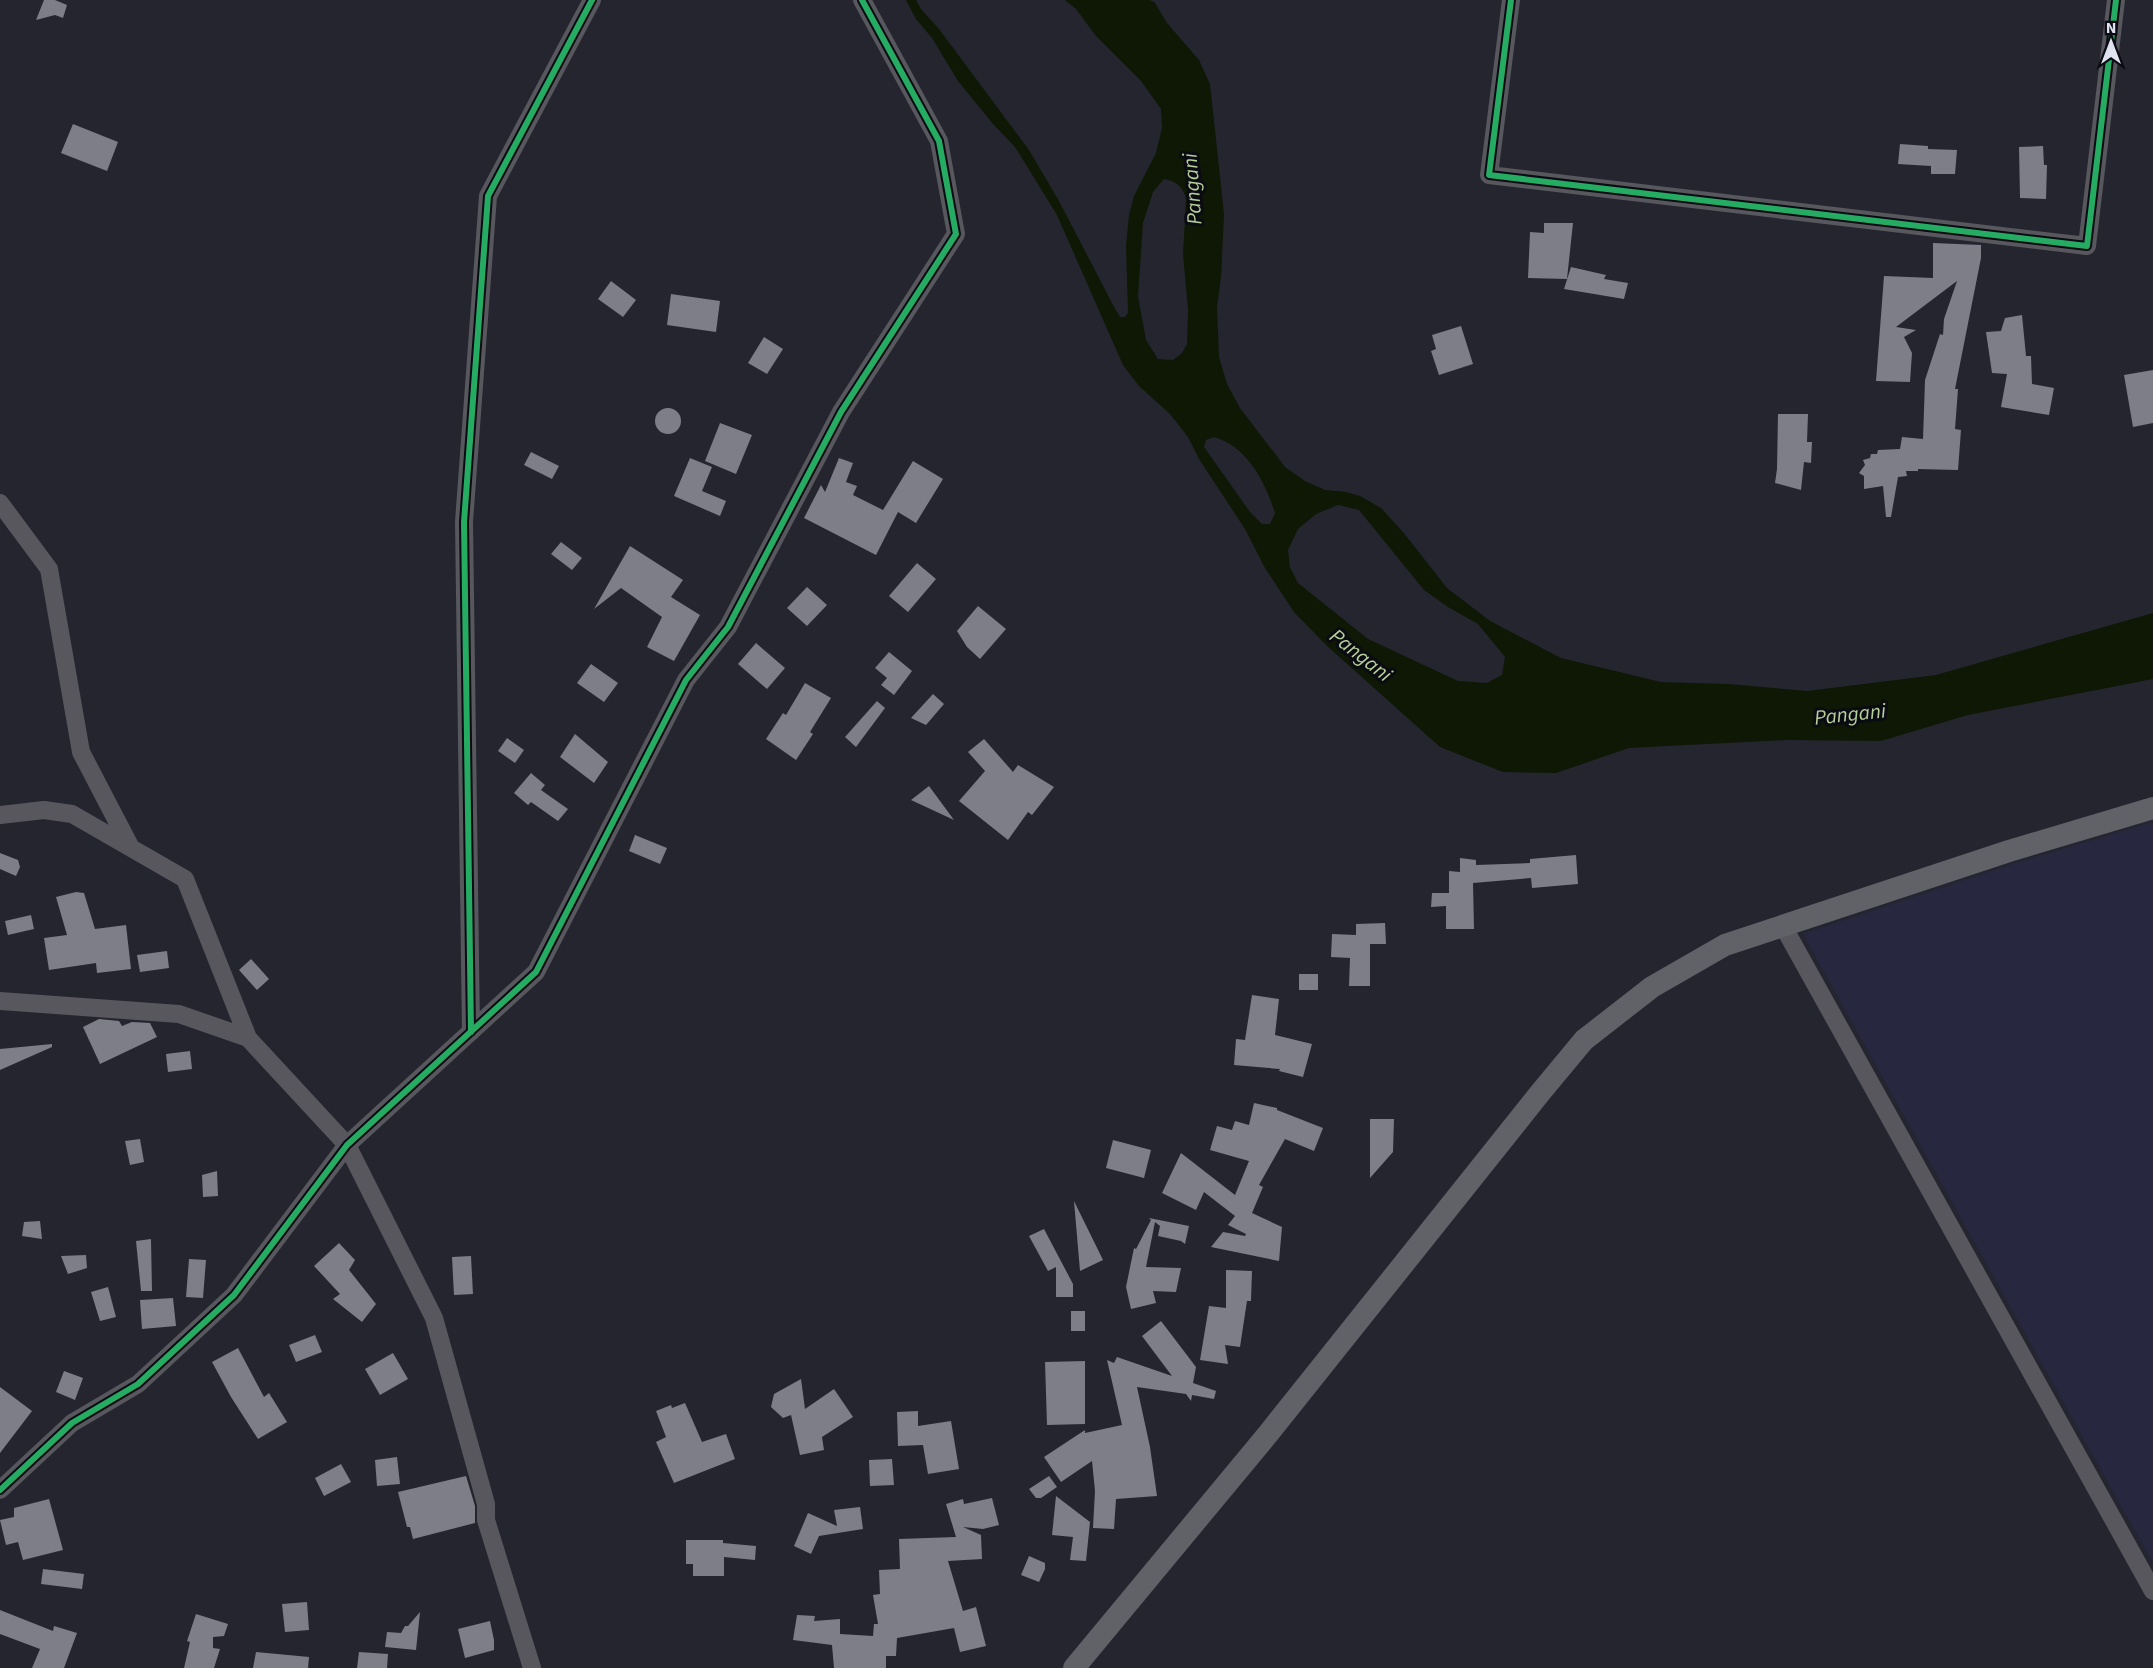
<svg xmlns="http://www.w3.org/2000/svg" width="2153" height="1668" viewBox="0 0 2153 1668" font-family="'Source Sans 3',sans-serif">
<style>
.built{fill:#282740}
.water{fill:#0e1804;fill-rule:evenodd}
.building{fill:#7e7e89}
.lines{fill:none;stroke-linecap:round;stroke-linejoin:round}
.minor{stroke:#57575d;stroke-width:18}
.major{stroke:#616168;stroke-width:22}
.cycleway-casing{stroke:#0b0b14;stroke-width:10}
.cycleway{stroke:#26ab63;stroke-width:6}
.labels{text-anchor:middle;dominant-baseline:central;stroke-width:6;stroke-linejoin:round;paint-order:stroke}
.water-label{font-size:21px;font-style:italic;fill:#b6d098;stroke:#0b0b14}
</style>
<rect width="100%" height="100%" fill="#252530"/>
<path class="built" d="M 2153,822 L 2153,1563 L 1803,934 L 2013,864 Z"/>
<path class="water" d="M 906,0 L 916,0 L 921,9 L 939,29 L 1029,150 L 1059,201 L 1113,305 L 1120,317 L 1125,317 L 1128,313 L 1126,246 L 1129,215 L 1134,196 L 1156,153 L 1162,128 L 1161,109 L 1141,81 L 1096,36 L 1076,9 L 1065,0 L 1150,0 L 1155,3 L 1167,23 L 1199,60 L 1210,84 L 1224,214 L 1221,277 L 1217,307 L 1219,357 L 1227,384 L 1240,408 L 1285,467 L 1305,481 L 1325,490 L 1346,492 L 1360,496 L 1381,508 L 1403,532 L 1447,588 L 1490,621 L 1561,658 L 1661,682 L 1728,684 L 1807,691 L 1936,675 L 2153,613 L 2153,679 L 1968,715 L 1881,741 L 1786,740 L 1629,748 L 1556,773 L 1503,772 L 1440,747 L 1327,646 L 1294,612 L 1265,568 L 1245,529 L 1199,459 L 1188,437 L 1170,414 L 1139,386 L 1123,365 L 1057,215 L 1015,147 L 993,124 L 958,81 L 932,38 L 916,19 ZM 1164,179 C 1176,181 1184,187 1186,200 L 1183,254 L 1188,310 L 1187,344 L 1182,353 L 1173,360 L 1158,359 L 1146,340 L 1138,296 L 1143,223 L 1153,192 ZM 1214,437 C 1248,447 1265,482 1275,513 L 1270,524 L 1262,524 L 1250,512 L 1204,447 L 1206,440 ZM 1338,505 L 1359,510 L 1424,590 L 1448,607 L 1478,624 L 1505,657 L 1502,675 L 1487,683 L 1458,681 L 1368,639 L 1298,583 L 1290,567 L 1288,550 L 1298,529 L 1316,514 Z"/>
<path class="building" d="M 44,0 L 55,0 L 67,5 L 63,18 L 55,15 L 36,20 Z
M 73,124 L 118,142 L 107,171 L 61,153 Z
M 1900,144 L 1928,146 L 1928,149 L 1957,150 L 1955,174 L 1931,174 L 1931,166 L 1898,164 Z
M 2043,146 L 2044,165 L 2047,165 L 2046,199 L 2020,198 L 2019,147 Z
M 1544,223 L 1573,223 L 1567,279 L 1528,278 L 1530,232 L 1544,233 Z
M 1933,243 L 1981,245 L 1981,258 L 1955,389 L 1958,389 L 1955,429 L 1961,430 L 1958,470 L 1918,469 L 1918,471 L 1906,471 L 1907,476 L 1898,477 L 1891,517 L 1886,517 L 1883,486 L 1864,489 L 1864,476 L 1859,473 L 1865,465 L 1863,460 L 1870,458 L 1871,454 L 1877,454 L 1878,450 L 1900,449 L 1902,437 L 1923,439 L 1925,380 L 1940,334 L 1943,335 L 1944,319 L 1957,281 L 1896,327 L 1916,330 L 1904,337 L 1912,353 L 1910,382 L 1876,381 L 1884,276 L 1933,278 Z
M 1571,267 L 1606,275 L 1604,279 L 1628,283 L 1624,299 L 1564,289 Z
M 611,281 L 636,300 L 623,317 L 598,299 Z
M 671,294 L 720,301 L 716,332 L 667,325 Z
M 2022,315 L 2026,356 L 2031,356 L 2032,384 L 2054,388 L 2049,415 L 2001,407 L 2007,374 L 1992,373 L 1986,332 L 2001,331 L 2005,318 Z
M 1461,326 L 1473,364 L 1439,375 L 1431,351 L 1436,349 L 1432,335 Z
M 764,337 L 783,349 L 767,374 L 748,363 Z
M 2153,370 L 2153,423 L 2133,427 L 2124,375 Z
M655 421a13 13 0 1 1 26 0a13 13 0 1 1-26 0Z
M 1778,414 L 1808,414 L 1807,442 L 1812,442 L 1811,463 L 1804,462 L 1801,490 L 1775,483 L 1777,469 Z
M 720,423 L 752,435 L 736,474 L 705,461 Z
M 531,452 L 559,466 L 552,479 L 524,465 Z
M 690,458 L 712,467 L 702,491 L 726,501 L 720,516 L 674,496 Z
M 839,458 L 853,463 L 846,482 L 857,486 L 853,495 L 883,510 L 913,461 L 943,479 L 916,523 L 898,512 L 876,555 L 804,518 L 821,485 L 825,492 Z
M 561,542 L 582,558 L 572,570 L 551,554 Z
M 630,546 L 683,580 L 671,597 L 700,615 L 674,661 L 647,647 L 662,617 L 621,588 L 594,609 Z
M 917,563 L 936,579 L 908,612 L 889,596 Z
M 807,587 L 827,605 L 807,626 L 787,608 Z
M 978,606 L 1006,629 L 980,659 L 967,647 L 957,631 Z
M 756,643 L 785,668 L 767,689 L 738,664 Z
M 889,652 L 912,671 L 894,695 L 881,685 L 887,678 L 875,668 Z
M 591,664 L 618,683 L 604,702 L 577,683 Z
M 805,683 L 831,698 L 810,732 L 813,734 L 796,760 L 766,739 L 783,713 L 786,715 Z
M 933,694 L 944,704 L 926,725 L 911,718 Z
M 877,701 L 885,708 L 856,747 L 845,737 Z
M 575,734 L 608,762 L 594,783 L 560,757 Z
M 507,738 L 524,750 L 515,763 L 498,751 Z
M 984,739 L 1013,772 L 1018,765 L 1054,787 L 1032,815 L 1028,812 L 1008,840 L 959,801 L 985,771 L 968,752 Z
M 531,773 L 545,785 L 541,790 L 568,809 L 558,821 L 531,802 L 528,805 L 514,793 Z
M 929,786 L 954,820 L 911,800 Z
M 635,835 L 667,848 L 660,864 L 629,851 Z
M 0,853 L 18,860 L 20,867 L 16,876 L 0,869 Z
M 1576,855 L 1578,884 L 1532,888 L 1531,878 L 1473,883 L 1474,929 L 1446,929 L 1446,906 L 1431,907 L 1432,893 L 1449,893 L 1449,871 L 1460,872 L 1460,858 L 1476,860 L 1476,865 L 1530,863 L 1530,859 Z
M 76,892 L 84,893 L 95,929 L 126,925 L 131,969 L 97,973 L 96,963 L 49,970 L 44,938 L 67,935 L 56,897 Z
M 31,915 L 34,929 L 8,935 L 5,921 Z
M 1385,923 L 1386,944 L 1370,944 L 1370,986 L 1349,986 L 1350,958 L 1331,957 L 1332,934 L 1356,935 L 1356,924 Z
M 167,951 L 169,968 L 140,972 L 137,955 Z
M 251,959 L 269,979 L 257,990 L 239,970 Z
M 1299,974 L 1318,974 L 1318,990 L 1299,990 Z
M 1252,995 L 1279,999 L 1275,1035 L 1312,1044 L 1303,1077 L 1279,1071 L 1280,1069 L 1234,1065 L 1236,1039 L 1245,1040 Z
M 99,1019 L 119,1021 L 122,1026 L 132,1022 L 150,1023 L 157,1037 L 100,1064 L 83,1027 Z
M 52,1044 L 52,1047 L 0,1070 L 0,1049 Z
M 190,1051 L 192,1069 L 168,1072 L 166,1054 Z
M 1254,1103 L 1277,1108 L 1277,1110 L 1323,1128 L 1314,1151 L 1285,1139 L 1259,1185 L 1263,1187 L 1252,1213 L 1282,1227 L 1279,1261 L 1211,1247 L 1223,1232 L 1245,1236 L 1246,1234 L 1228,1225 L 1235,1216 L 1204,1192 L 1196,1210 L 1162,1193 L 1181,1153 L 1235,1195 L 1249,1161 L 1210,1150 L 1217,1126 L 1232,1130 L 1235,1121 L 1249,1125 Z
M 1370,1119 L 1394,1119 L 1393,1152 L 1370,1178 Z
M 140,1139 L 144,1162 L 130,1165 L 125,1141 Z
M 1113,1140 L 1151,1150 L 1144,1178 L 1106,1168 Z
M 217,1171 L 218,1196 L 203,1197 L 202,1175 Z
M 1074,1201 L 1103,1260 L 1080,1271 Z
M 1149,1218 L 1189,1226 L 1185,1244 L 1181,1241 L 1158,1236 L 1160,1226 L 1155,1222 L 1146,1267 L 1181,1268 L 1176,1292 L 1153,1291 L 1156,1303 L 1131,1309 L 1126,1287 L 1134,1248 L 1136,1249 L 1151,1220 Z
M 40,1221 L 42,1239 L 22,1236 L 24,1222 Z
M 1044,1229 L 1073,1284 L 1073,1297 L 1056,1297 L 1056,1267 L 1048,1271 L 1029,1236 Z
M 151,1239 L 152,1291 L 141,1291 L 136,1241 Z
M 339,1243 L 355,1260 L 349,1270 L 376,1304 L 362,1322 L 333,1299 L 340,1294 L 314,1266 Z
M 86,1255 L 87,1268 L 68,1274 L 61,1256 Z
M 471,1256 L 473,1294 L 454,1295 L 452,1257 Z
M 189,1259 L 206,1260 L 203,1298 L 186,1297 Z
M 1226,1270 L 1252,1271 L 1251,1301 L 1247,1301 L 1240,1347 L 1225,1345 L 1228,1364 L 1200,1360 L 1209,1306 L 1226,1308 Z
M 108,1287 L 116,1317 L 100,1321 L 91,1292 Z
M 173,1298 L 176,1326 L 142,1329 L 140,1300 Z
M 1071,1311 L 1085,1311 L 1085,1331 L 1071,1331 Z
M 1161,1321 L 1196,1367 L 1193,1383 L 1216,1391 L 1214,1399 L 1192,1395 L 1191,1401 L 1186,1394 L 1137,1387 L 1150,1447 L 1157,1496 L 1116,1499 L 1114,1529 L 1093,1528 L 1095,1491 L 1092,1461 L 1061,1482 L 1044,1457 L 1085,1430 L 1085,1433 L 1122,1425 L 1107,1360 L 1114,1363 L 1117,1357 L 1172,1376 L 1142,1336 Z
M 315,1335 L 322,1352 L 296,1362 L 289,1345 Z
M 238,1348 L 264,1397 L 269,1393 L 287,1422 L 258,1439 L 231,1397 L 212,1362 Z
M 393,1353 L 408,1379 L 380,1395 L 365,1369 Z
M 1085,1361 L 1085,1424 L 1047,1425 L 1045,1362 Z
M 64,1371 L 83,1378 L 75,1400 L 56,1392 Z
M 801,1379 L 805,1409 L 834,1389 L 853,1417 L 822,1437 L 824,1450 L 800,1455 L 791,1415 L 783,1418 L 771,1407 L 774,1394 Z
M 0,1387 L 32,1411 L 0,1453 Z
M 685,1403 L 702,1442 L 726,1434 L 735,1459 L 674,1483 L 656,1442 L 666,1437 L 656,1411 L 671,1405 L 672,1408 Z
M 918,1411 L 918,1426 L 951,1421 L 959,1469 L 928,1474 L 923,1445 L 898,1446 L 897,1412 Z
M 397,1457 L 400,1484 L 377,1486 L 375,1460 Z
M 892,1459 L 894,1485 L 870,1486 L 869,1460 Z
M 341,1464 L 351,1482 L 324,1496 L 315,1478 Z
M 466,1476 L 475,1506 L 475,1523 L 413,1539 L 410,1527 L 407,1527 L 398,1492 Z
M 1049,1476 L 1057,1487 L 1041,1498 L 1036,1498 L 1029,1489 Z
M 1056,1496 L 1090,1522 L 1086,1561 L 1070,1560 L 1073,1537 L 1052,1535 Z
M 992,1498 L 999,1525 L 983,1529 L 963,1527 L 981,1535 L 982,1559 L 948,1561 L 963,1611 L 976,1607 L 986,1646 L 960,1652 L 954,1628 L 897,1638 L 896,1656 L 886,1656 L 886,1668 L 834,1668 L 832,1645 L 793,1640 L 797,1615 L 815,1616 L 814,1621 L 840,1619 L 840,1634 L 873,1636 L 874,1624 L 878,1624 L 873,1595 L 880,1594 L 879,1570 L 900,1569 L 899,1539 L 956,1537 L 946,1504 L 963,1499 L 964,1504 Z
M 49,1499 L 63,1550 L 23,1560 L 18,1542 L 6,1545 L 0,1520 L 14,1517 L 14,1508 Z
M 860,1507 L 863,1529 L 819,1536 L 811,1554 L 794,1546 L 808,1513 L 837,1526 L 834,1510 Z
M 686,1540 L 723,1540 L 723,1543 L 756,1546 L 755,1560 L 724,1557 L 724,1576 L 693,1576 L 693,1564 L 686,1564 Z
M 1029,1556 L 1045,1563 L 1045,1569 L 1039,1582 L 1021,1575 Z
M 43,1569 L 84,1574 L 82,1589 L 41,1584 Z
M 307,1602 L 309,1630 L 285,1632 L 282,1604 Z
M 0,1610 L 53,1631 L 54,1626 L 77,1633 L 64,1668 L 32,1668 L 40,1649 L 0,1634 Z
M 420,1612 L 416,1650 L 385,1647 L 387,1632 L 401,1633 L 405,1626 L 408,1626 Z
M 196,1614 L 228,1624 L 224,1636 L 213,1637 L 213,1648 L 220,1649 L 214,1668 L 184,1668 L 190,1642 L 187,1641 Z
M 490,1621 L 494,1640 L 494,1650 L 465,1658 L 458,1629 Z
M 256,1652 L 309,1657 L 308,1668 L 253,1668 Z
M 359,1652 L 388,1654 L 387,1668 L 357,1668 Z"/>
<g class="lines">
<path class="minor" d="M 1511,0 L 1489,175 L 2087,246 L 2116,0
M 0,503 L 49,569 L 81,752 L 131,848
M 0,815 L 44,810 L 72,814 L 185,879 L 248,1038
M 1783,926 L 2153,1591
M 0,1001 L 179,1014 L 248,1038 L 347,1145 L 434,1318 L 486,1504 L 486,1520 L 532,1668
M 471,1032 L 464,522 L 488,196 L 592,0
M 0,1490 L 72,1423 L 138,1384 L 234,1295 L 347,1145 L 536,972 L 686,680 L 728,627 L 841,412 L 956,234 L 939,141 L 862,0"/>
<path class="major" d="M 1074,1668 L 1268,1434 L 1540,1093 L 1584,1040 L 1652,987 L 1725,945 L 2009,851 L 2153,808"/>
<defs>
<path id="cycleway" d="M 1511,0 L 1489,175 L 2087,246 L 2116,0
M 471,1032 L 464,522 L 488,196 L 592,0
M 0,1490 L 72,1423 L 138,1384 L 234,1295 L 347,1145 L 536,972 L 686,680 L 728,627 L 841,412 L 956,234 L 939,141 L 862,0"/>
</defs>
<use href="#cycleway" class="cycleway-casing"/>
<use href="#cycleway" class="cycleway"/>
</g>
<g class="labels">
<g class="water-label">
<text transform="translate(1192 189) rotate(-94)">Pangani</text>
<text transform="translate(1361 655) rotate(38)">Pangani</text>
<text transform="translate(1850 714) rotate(-6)">Pangani</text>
</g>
</g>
<g transform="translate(2111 42)" stroke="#0b0b14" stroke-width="4.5" paint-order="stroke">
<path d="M0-4.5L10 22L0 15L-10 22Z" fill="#e1e2f0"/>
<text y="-9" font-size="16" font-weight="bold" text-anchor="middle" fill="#e1e2f0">N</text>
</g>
</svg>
